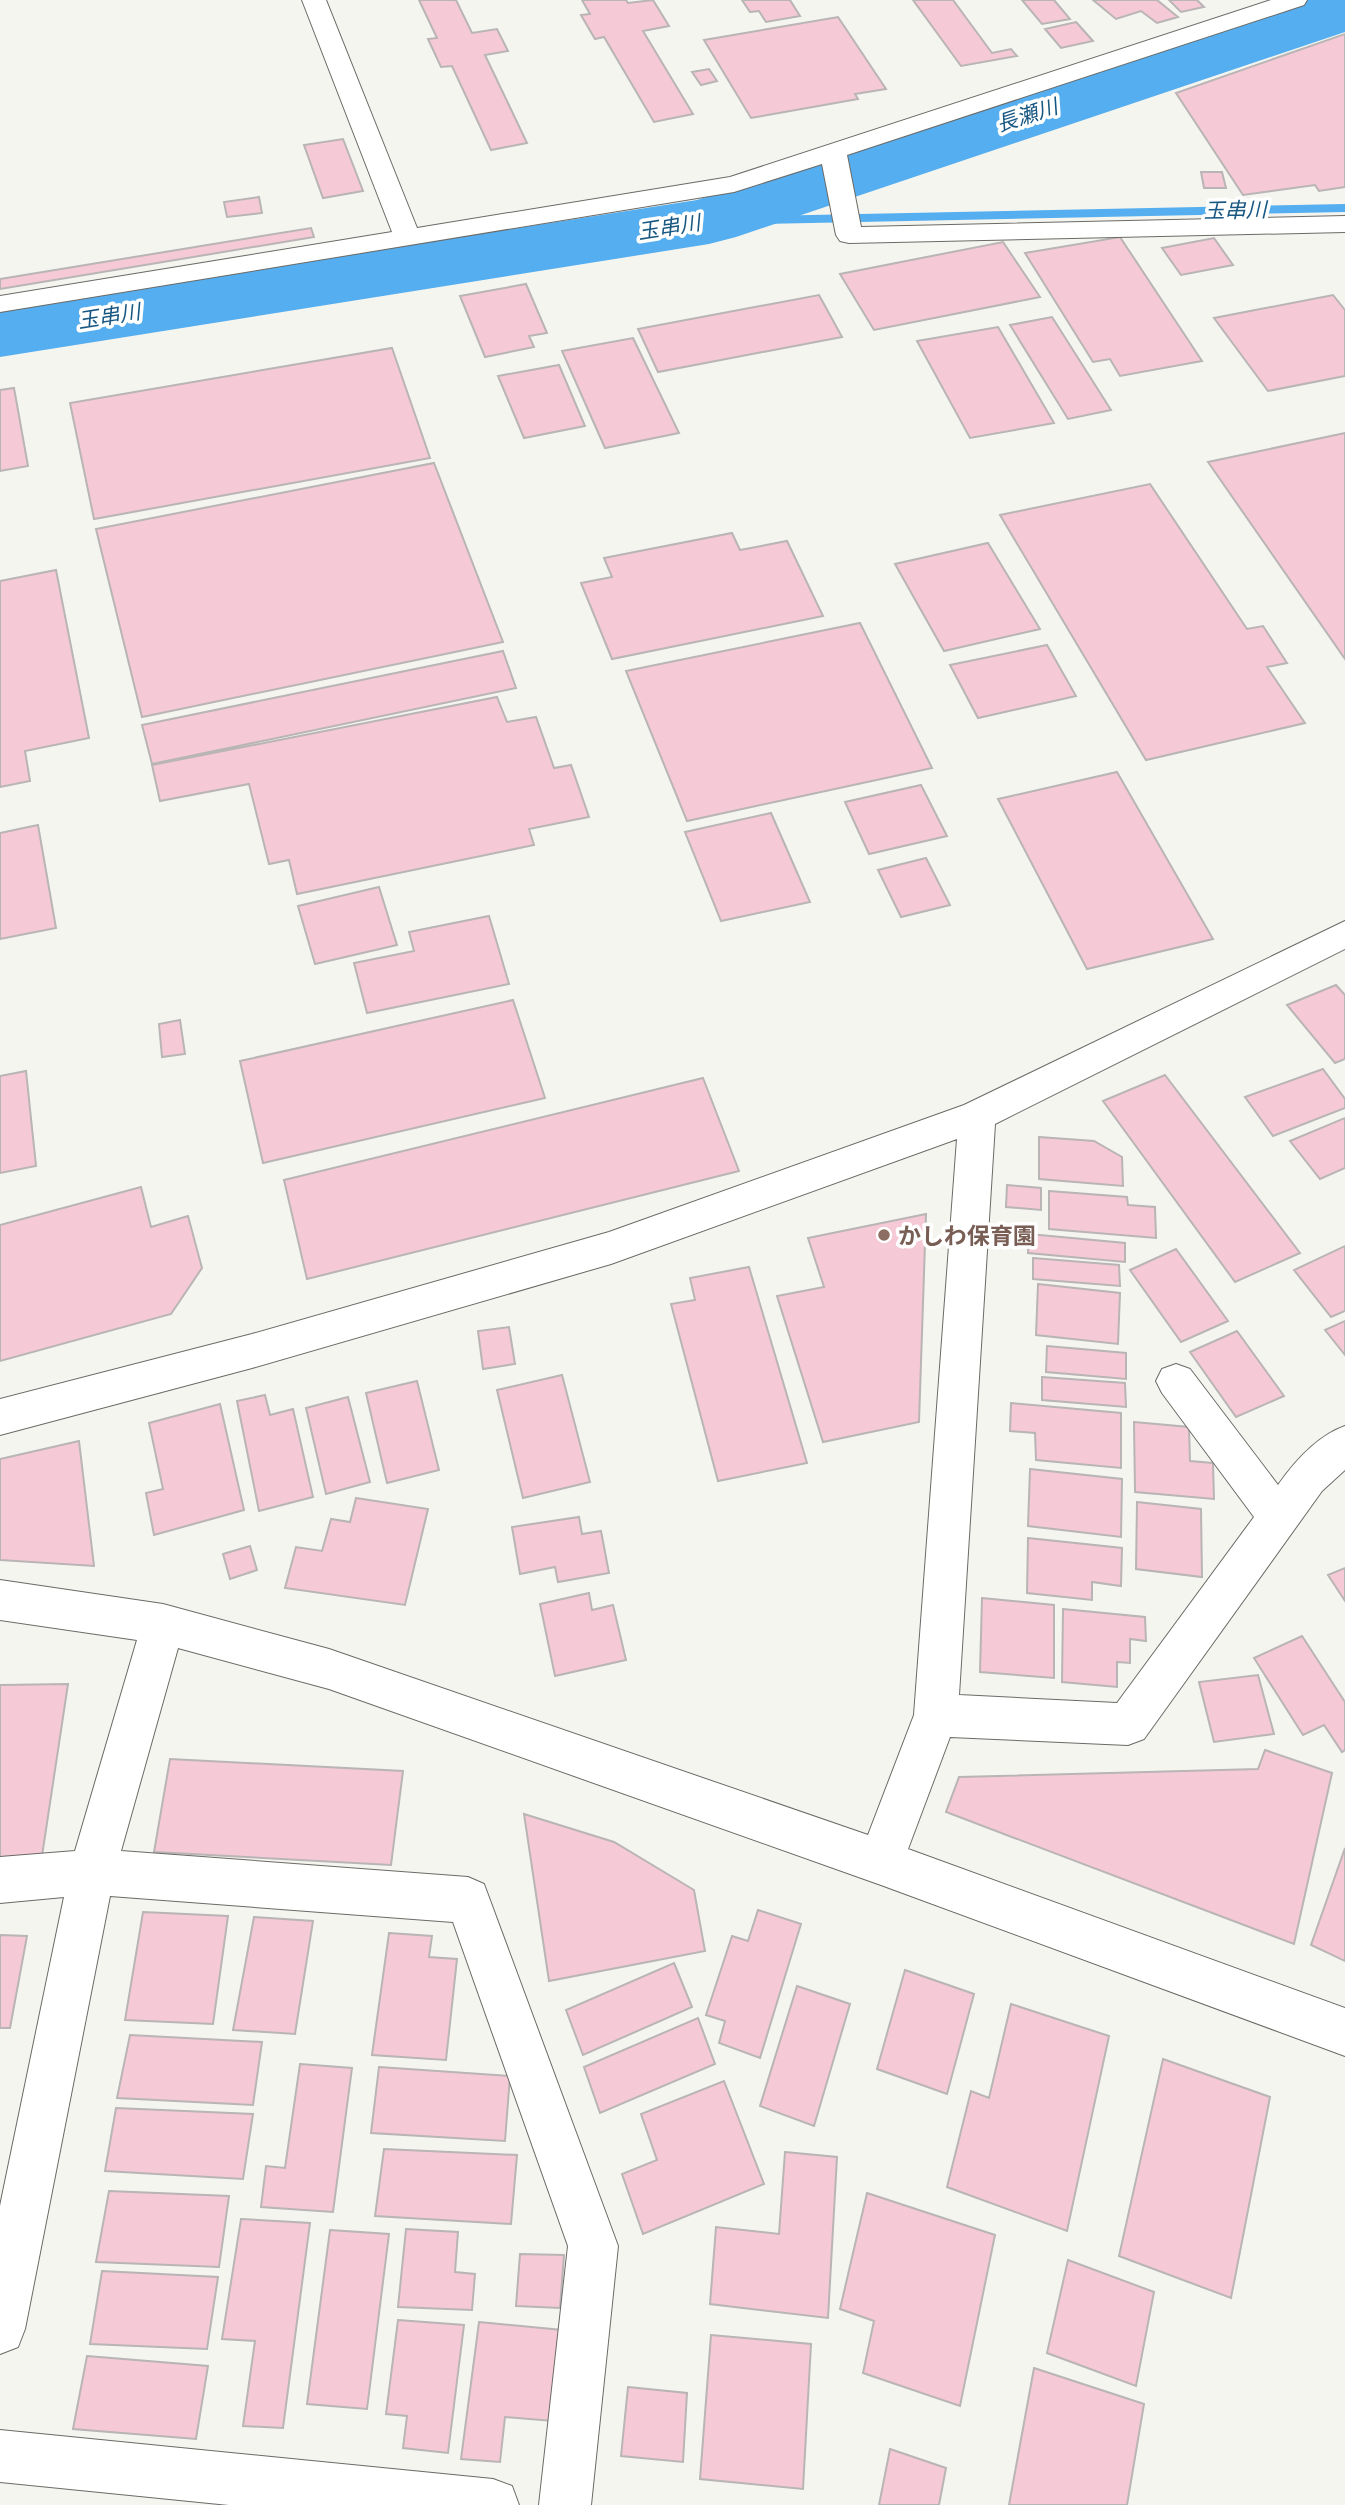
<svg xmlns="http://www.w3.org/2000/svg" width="1345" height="2505" viewBox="0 0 1345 2505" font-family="Lora,'Noto Sans JP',serif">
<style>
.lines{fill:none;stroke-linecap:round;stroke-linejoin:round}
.stream{fill:#55aeef;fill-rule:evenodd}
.river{fill:#55aeef;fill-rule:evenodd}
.building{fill:#f5cad6;stroke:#b9b4b5;stroke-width:2}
.minor-casing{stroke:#6b6a66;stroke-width:2}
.minor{fill:#fff;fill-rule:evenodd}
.education-dot{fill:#8d6e63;stroke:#fff;stroke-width:2.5}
.labels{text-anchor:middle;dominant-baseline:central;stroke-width:7;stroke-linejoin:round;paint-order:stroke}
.far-water-label{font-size:21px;font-style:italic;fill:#175782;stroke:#fff}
.education-label{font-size:23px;font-weight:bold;fill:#785e54;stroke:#fff;text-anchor:start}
</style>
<rect width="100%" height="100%" fill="#f5f5f0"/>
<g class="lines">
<path class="stream" d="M 1345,204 L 1345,212 L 709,225 L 703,221 L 709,217 Z"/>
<path class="river" d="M 1304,0 L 1345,0 L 1345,32 L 736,237 L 709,244 L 0,357 L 0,309 L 697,200 Z"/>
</g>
<path class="building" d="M 419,0 L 456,0 L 472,33 L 497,29 L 508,51 L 485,55 L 527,143 L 491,150 L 452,66 L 441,67 L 428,39 L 437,38 Z
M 582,0 L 626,0 L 628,3 L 653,0 L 669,26 L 643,31 L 693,114 L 654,122 L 604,37 L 595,39 L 581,15 L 590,14 Z
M 742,0 L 790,0 L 800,16 L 766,22 L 759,11 L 750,12 Z
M 913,0 L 953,0 L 992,53 L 1011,49 L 1017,56 L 961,66 Z
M 1022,0 L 1054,0 L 1070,19 L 1042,24 Z
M 1093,0 L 1157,0 L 1178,17 L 1157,23 L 1141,11 L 1116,19 Z
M 1169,0 L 1197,0 L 1204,7 L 1181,12 Z
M 838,17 L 886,89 L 855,94 L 858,99 L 751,118 L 704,40 Z
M 1076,22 L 1093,41 L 1061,48 L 1045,29 Z
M 1345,34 L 1345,187 L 1319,191 L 1315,185 L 1243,195 L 1176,93 Z
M 709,69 L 717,81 L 701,85 L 692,72 Z
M 343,139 L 363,191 L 323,198 L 304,145 Z
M 1201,172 L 1222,172 L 1226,188 L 1204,188 Z
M 259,197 L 262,213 L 227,217 L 224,202 Z
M 311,228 L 314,237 L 0,289 L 0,279 Z
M 1120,237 L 1202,361 L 1120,376 L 1110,359 L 1093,362 L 1025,253 Z
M 1214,238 L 1233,265 L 1181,275 L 1162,248 Z
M 1003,242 L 1040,297 L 874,330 L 840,274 Z
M 526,284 L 547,333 L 529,336 L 534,347 L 485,357 L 460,296 Z
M 819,295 L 842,337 L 658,372 L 638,329 Z
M 1333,295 L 1345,310 L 1345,376 L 1268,391 L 1214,318 Z
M 1052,317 L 1111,410 L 1068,419 L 1010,325 Z
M 998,327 L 1054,423 L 970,438 L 917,341 Z
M 633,338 L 679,433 L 605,448 L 562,351 Z
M 392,348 L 430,458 L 94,519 L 70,403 Z
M 559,365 L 585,426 L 524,438 L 498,376 Z
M 14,388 L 28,466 L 0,471 L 0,390 Z
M 1345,433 L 1345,659 L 1208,462 Z
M 434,463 L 503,642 L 142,717 L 96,529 Z
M 1150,484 L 1247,629 L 1263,626 L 1287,663 L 1267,667 L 1305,723 L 1146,760 L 1000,515 Z
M 732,533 L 740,550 L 787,541 L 823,616 L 612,659 L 581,583 L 612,577 L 604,558 Z
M 988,543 L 1040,629 L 944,651 L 895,564 Z
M 56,570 L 89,738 L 25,751 L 30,781 L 0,787 L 0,581 Z
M 860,623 L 932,768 L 687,821 L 626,671 Z
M 1047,645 L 1076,696 L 978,718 L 950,665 Z
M 503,651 L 516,688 L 152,764 L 142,725 Z
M 497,697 L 507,722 L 536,717 L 554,768 L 571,765 L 589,817 L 529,829 L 534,845 L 297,894 L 289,860 L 269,864 L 249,784 L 160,801 L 152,765 Z
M 1117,772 L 1213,939 L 1087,969 L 998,799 Z
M 921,785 L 947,836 L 869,854 L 845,802 Z
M 771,813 L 810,902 L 721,921 L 685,832 Z
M 38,825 L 56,928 L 0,939 L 0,833 Z
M 926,858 L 950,905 L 901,917 L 878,870 Z
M 379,887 L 397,945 L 315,964 L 298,906 Z
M 489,916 L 509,984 L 367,1013 L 354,963 L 414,951 L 409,932 Z
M 1336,985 L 1345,995 L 1345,1059 L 1335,1063 L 1287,1005 Z
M 513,1000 L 545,1098 L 263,1163 L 240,1061 Z
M 180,1020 L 185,1054 L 162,1057 L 159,1024 Z
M 1323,1069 L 1345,1099 L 1345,1108 L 1273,1136 L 1245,1097 Z
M 26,1071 L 36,1166 L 0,1173 L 0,1076 Z
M 1165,1075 L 1300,1253 L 1235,1282 L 1103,1101 Z
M 703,1078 L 739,1171 L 307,1279 L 284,1180 Z
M 1345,1118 L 1345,1168 L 1320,1179 L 1290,1141 Z
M 1039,1137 L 1094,1141 L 1122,1157 L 1123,1186 L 1039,1179 Z
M 1007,1185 L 1041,1188 L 1041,1210 L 1006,1207 Z
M 141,1187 L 151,1227 L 188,1216 L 202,1268 L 171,1314 L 0,1361 L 0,1225 Z
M 1049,1191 L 1127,1197 L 1128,1205 L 1155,1207 L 1156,1238 L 1049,1229 Z
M 926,1214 L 919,1422 L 823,1442 L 777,1296 L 824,1287 L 808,1238 Z
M 1029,1234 L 1125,1243 L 1125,1262 L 1028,1253 Z
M 1345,1246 L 1345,1311 L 1331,1317 L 1294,1270 Z
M 1176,1249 L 1228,1321 L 1181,1342 L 1130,1270 Z
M 1033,1258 L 1119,1265 L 1120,1286 L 1033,1279 Z
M 749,1267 L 807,1463 L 718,1481 L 671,1304 L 695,1300 L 690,1278 Z
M 1038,1284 L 1120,1293 L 1118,1344 L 1036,1335 Z
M 1345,1321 L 1345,1355 L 1325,1330 Z
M 509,1327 L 515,1364 L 483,1369 L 478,1331 Z
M 1237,1331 L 1284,1396 L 1236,1417 L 1190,1352 Z
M 1047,1346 L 1126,1353 L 1126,1379 L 1046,1372 Z
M 562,1375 L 590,1482 L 523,1498 L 497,1390 Z
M 1042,1377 L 1125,1383 L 1126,1407 L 1042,1400 Z
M 417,1381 L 439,1470 L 387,1483 L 366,1393 Z
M 265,1395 L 270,1415 L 293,1409 L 313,1497 L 259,1511 L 237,1401 Z
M 348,1397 L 370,1482 L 326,1494 L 306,1408 Z
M 1011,1403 L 1121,1413 L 1121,1468 L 1036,1460 L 1035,1433 L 1010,1431 Z
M 220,1404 L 244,1510 L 154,1535 L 146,1493 L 163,1489 L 149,1423 Z
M 1134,1422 L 1189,1427 L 1190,1461 L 1213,1463 L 1214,1499 L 1135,1492 Z
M 79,1441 L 94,1566 L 0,1560 L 0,1459 Z
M 1030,1469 L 1122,1479 L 1121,1537 L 1028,1526 Z
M 356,1498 L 428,1509 L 405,1605 L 285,1588 L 296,1547 L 322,1551 L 331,1519 L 350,1522 Z
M 1137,1502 L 1201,1509 L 1202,1577 L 1136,1569 Z
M 579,1517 L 582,1534 L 601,1531 L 609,1573 L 558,1582 L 555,1567 L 520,1574 L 512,1527 Z
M 1028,1538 L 1122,1548 L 1121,1586 L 1092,1582 L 1092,1600 L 1027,1593 Z
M 250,1546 L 257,1570 L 230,1579 L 223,1554 Z
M 1345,1568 L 1345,1601 L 1328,1575 Z
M 589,1593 L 592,1610 L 613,1605 L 626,1660 L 555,1676 L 540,1604 Z
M 982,1598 L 1054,1605 L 1054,1678 L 980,1672 Z
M 1063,1609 L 1145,1617 L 1146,1641 L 1130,1639 L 1130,1663 L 1117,1662 L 1117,1687 L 1062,1682 Z
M 1302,1636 L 1345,1702 L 1345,1750 L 1342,1752 L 1324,1725 L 1303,1735 L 1254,1658 Z
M 1258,1675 L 1274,1734 L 1214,1742 L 1199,1682 Z
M 68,1684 L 42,1856 L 0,1857 L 0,1685 Z
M 1265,1750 L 1332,1773 L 1294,1944 L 946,1812 L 959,1777 L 1258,1769 Z
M 170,1759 L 403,1771 L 391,1865 L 154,1852 Z
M 524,1814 L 614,1842 L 694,1890 L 705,1951 L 549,1981 Z
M 1345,1848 L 1345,1961 L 1311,1945 Z
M 758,1910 L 801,1924 L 760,2058 L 719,2043 L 725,2021 L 706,2015 L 732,1936 L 748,1941 Z
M 143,1912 L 228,1916 L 213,2024 L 125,2020 Z
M 254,1917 L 313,1921 L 295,2034 L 233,2030 Z
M 389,1933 L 432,1936 L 429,1957 L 457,1959 L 446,2060 L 372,2055 Z
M 0,1935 L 27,1936 L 10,2028 L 0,2028 Z
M 674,1963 L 692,2007 L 583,2055 L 566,2010 Z
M 905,1970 L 974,1994 L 947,2094 L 877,2069 Z
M 797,1986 L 850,2004 L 814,2126 L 760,2106 Z
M 1011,2004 L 1109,2036 L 1067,2231 L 947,2187 L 971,2091 L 989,2098 Z
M 698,2018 L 715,2064 L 600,2113 L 584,2067 Z
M 130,2035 L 262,2042 L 253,2105 L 117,2098 Z
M 1163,2059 L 1270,2097 L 1231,2298 L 1119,2256 Z
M 300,2064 L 352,2068 L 333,2212 L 261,2207 L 266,2166 L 285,2168 Z
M 379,2067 L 510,2076 L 505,2141 L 371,2133 Z
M 724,2081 L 764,2184 L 643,2234 L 622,2174 L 657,2160 L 641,2114 Z
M 116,2108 L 253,2114 L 243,2179 L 105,2171 Z
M 384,2149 L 517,2155 L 511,2224 L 375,2216 Z
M 785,2152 L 837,2157 L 828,2318 L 710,2304 L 716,2227 L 779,2234 Z
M 109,2191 L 229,2196 L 219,2267 L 96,2262 Z
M 867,2193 L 995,2235 L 960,2406 L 863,2373 L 874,2321 L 840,2309 Z
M 241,2219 L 310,2223 L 283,2428 L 243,2426 L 255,2341 L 222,2339 Z
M 406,2229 L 458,2232 L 455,2272 L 475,2274 L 472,2310 L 398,2307 Z
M 330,2230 L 389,2234 L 367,2409 L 307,2404 Z
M 520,2254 L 564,2255 L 560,2308 L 516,2306 Z
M 1068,2260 L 1154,2292 L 1136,2386 L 1047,2353 Z
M 102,2271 L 218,2277 L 207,2349 L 90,2344 Z
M 398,2320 L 464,2325 L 448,2453 L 403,2448 L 407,2416 L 386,2414 Z
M 479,2322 L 562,2330 L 553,2421 L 505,2417 L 500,2462 L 461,2459 Z
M 711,2335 L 811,2344 L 803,2489 L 700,2479 Z
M 87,2356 L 208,2366 L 196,2439 L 73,2429 Z
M 1034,2368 L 1144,2404 L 1127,2505 L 1009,2505 Z
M 628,2387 L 687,2393 L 683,2462 L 621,2456 Z
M 890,2449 L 946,2468 L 939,2505 L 879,2505 Z"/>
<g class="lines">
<defs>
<path id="minor" d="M 302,0 L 326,0 L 417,228 L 730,177 L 1271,0 L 1307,0 L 1304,5 L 847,155 L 861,227 L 1345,216 L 1345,232 L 849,243 L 840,241 L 836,235 L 822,164 L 734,192 L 0,312 L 0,296 L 392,232 Z
M 1345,921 L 1345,949 L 995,1124 L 959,1695 L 1117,1703 L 1254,1517 L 1162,1393 L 1156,1381 L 1162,1369 L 1176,1364 L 1190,1369 L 1278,1485 C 1295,1461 1317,1436 1345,1426 L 1345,1470 L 1322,1491 L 1144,1739 L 1128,1745 L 950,1737 L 908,1849 L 1345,2008 L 1345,2056 L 881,1885 L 329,1689 L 178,1648 L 121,1851 L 468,1877 L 484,1884 L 618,2246 L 591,2505 L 539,2505 L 568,2246 L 453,1922 L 110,1896 L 25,2329 L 18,2347 L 0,2354 L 0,2206 L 64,1897 L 0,1903 L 0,1857 L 75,1851 L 137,1640 L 0,1620 L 0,1580 L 163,1604 L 329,1649 L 868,1835 L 914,1715 L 957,1139 L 611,1264 L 252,1368 L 0,1435 L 0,1399 L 252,1334 L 609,1232 L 964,1105 Z
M 0,2430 L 493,2479 L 512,2486 L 519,2505 L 229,2505 L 0,2482 Z"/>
</defs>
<use href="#minor" class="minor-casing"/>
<use href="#minor" class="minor"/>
</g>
<circle class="education-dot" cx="884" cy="1235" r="7"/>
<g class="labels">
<g class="far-water-label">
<text transform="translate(1027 115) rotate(-18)">長瀬川</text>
<text transform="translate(1235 210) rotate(-1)">玉串川</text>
<text transform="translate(669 227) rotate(-9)">玉串川</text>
<text transform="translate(109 316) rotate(-9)">玉串川</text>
</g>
<g class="education-label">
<text x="898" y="1235">かしわ保育園</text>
</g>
</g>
</svg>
